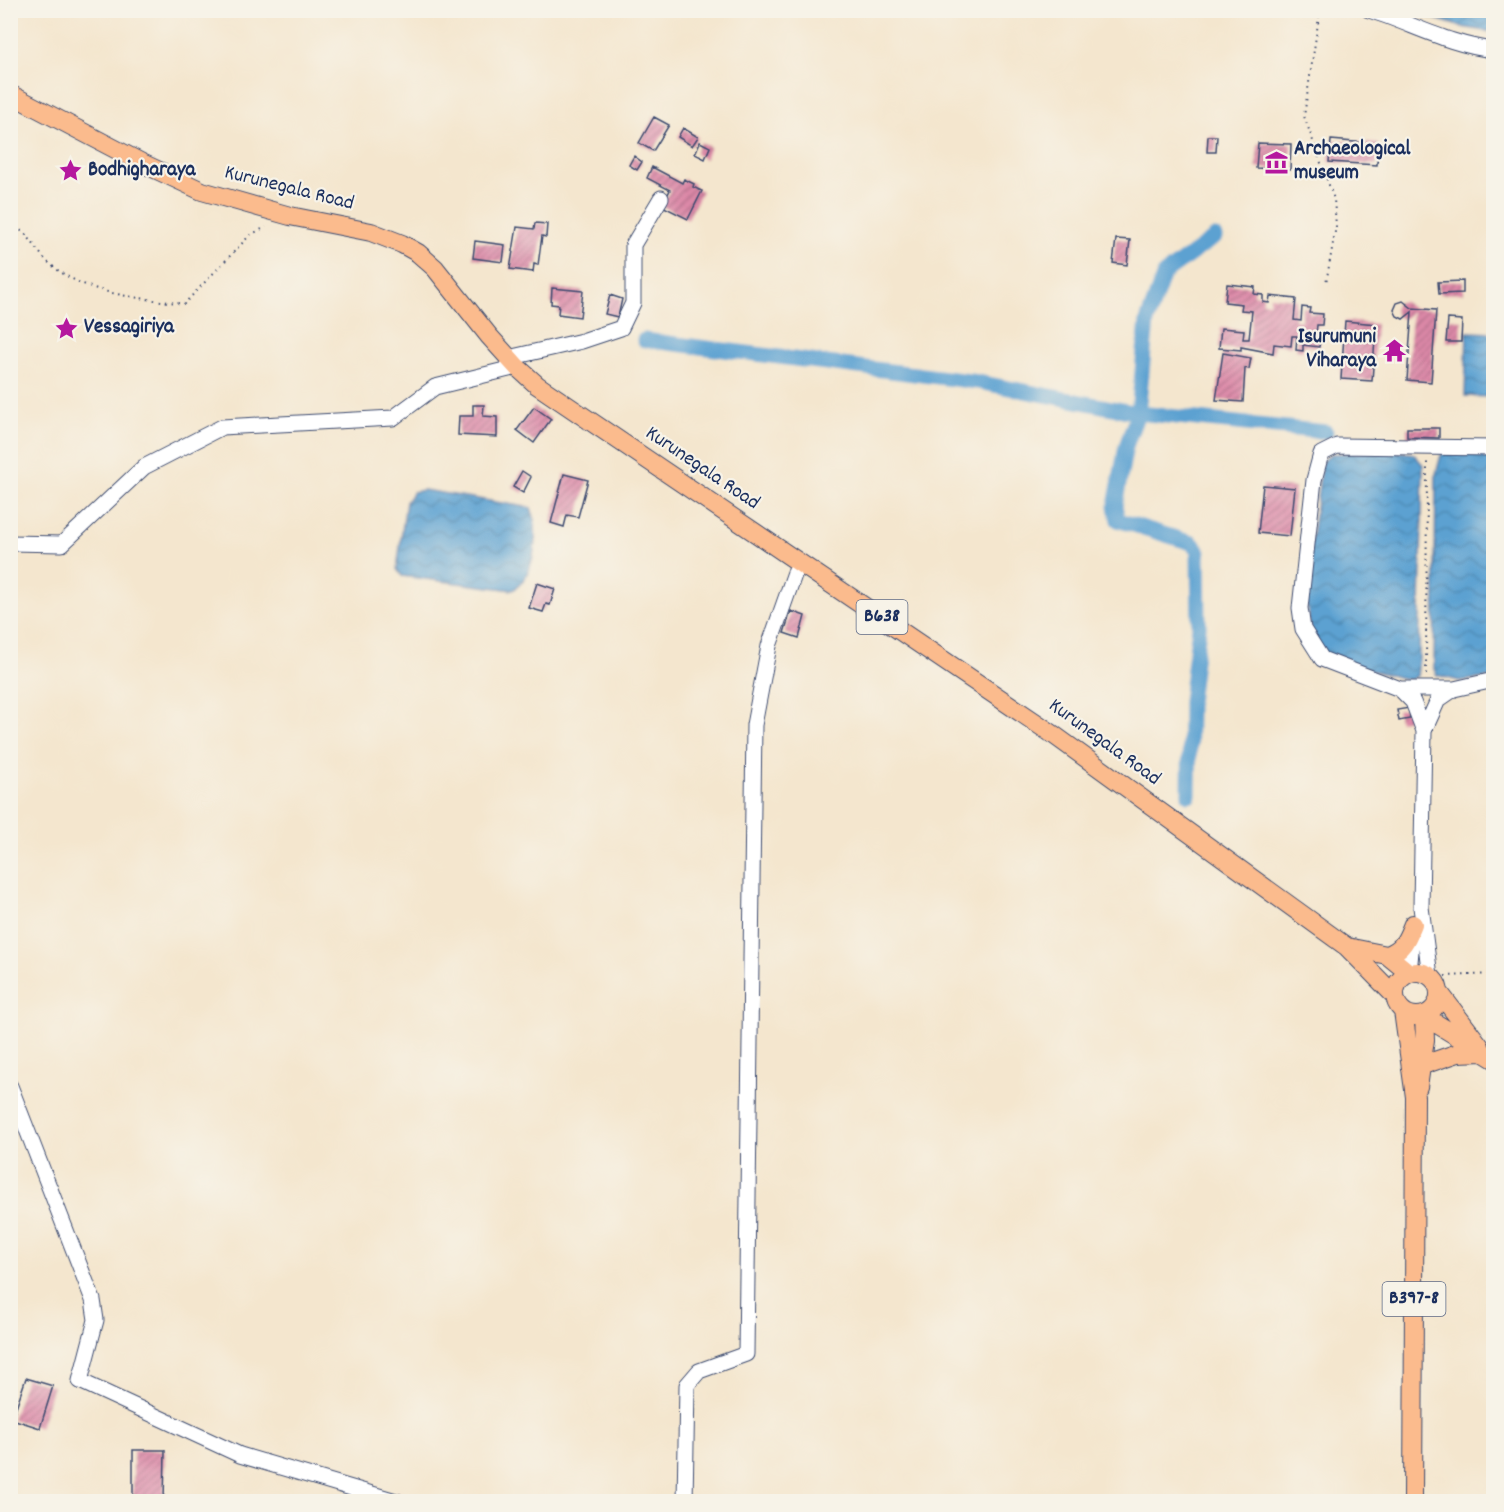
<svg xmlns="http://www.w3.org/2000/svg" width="1504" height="1512" viewBox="0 0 1504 1512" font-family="Dekko,sans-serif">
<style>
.water{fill:url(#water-waves);stroke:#3c6898;stroke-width:1.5}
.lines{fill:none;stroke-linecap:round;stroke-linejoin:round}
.canal{stroke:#5ca1d1;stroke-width:15}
.building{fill:url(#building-hatch)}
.minor-casing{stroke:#3c4a6f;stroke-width:17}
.major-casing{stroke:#3c4a6f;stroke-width:20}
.path{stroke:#3c4a6f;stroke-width:2;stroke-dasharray:1.5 4.5;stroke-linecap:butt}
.minor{stroke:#fff;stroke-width:15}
.major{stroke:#fbbb8d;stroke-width:18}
.labels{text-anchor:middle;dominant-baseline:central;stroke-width:4.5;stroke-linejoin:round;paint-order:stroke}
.shield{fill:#f7f3e8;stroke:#5d6a87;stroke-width:1.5}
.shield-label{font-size:20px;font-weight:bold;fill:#1b2f5e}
.poi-label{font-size:21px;font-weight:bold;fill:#1b2f5e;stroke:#f7f3e8;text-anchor:start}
.street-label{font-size:21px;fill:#1b2f5e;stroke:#f7f3e8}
</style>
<defs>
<pattern id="water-waves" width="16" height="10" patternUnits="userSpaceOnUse" patternTransform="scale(1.5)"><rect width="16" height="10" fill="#5ca1d1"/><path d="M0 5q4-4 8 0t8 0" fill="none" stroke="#4b84ad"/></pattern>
<pattern id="building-hatch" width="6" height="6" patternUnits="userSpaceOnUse" patternTransform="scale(1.5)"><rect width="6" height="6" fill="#dc88a7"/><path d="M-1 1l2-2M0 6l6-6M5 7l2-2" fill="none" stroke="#b2708b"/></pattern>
</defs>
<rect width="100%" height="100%" fill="#f7f3e8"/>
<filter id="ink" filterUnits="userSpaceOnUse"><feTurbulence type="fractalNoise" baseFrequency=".0167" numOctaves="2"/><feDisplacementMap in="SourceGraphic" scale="12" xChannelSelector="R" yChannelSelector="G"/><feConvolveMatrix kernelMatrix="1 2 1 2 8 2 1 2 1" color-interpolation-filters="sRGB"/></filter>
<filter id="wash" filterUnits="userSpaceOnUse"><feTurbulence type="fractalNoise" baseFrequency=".008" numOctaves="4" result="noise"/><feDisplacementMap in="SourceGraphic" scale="24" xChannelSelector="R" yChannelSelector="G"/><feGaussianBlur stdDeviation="1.35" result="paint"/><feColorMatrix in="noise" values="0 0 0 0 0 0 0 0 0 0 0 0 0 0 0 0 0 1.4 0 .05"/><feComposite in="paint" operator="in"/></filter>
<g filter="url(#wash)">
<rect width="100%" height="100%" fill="#f4e6ce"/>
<path class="water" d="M 1409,11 L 1493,11 L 1493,32 L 1462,27 Z
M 1467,332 L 1493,333 L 1493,397 L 1465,396 Z
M 1395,451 L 1414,454 L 1423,465 L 1419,658 L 1417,676 L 1410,680 L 1336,662 L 1312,643 L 1305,590 L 1322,462 L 1332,454 Z
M 1446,452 L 1493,453 L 1493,677 L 1459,681 L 1437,675 L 1434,669 L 1436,474 L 1441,455 Z
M 424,490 L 531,508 C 540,533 535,575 513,590 L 402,576 L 397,569 L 406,502 L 413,492 Z"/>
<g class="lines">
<path class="canal" d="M 644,340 L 978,382 L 1138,413 L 1326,432
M 1189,795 L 1190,702 L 1199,627 L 1198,550 L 1192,543 L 1118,520 L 1115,506 L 1126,446 L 1138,413 L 1147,321 L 1164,274 L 1215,237"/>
</g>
<g id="blocks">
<path class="building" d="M 654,117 L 669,125 L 653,151 L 639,143 Z
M 683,128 L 698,137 L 692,146 L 678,137 Z
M 1208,136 L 1217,136 L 1216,152 L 1207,152 Z
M 1331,140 L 1378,144 L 1377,165 L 1329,162 Z
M 700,142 L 710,147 L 705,159 L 695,154 Z
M 1258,143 L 1291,144 L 1290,170 L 1256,168 Z
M 634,156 L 642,162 L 637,170 L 629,165 Z
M 652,167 L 682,183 L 684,179 L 694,184 L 693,187 L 702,191 L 688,219 L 662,206 L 670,190 L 647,178 Z
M 535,223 L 547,224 L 546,237 L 542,236 L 538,265 L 534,264 L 533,272 L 510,269 L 517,227 L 534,229 Z
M 1116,239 L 1130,240 L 1127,265 L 1113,263 Z
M 475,241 L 505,245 L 503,262 L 473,258 Z
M 1463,281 L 1463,293 L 1439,294 L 1438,282 Z
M 1227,284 L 1255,287 L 1254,294 L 1263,295 L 1263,302 L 1269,303 L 1270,296 L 1296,299 L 1294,320 L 1301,321 L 1302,307 L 1310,308 L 1309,313 L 1323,314 L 1322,325 L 1317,325 L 1316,334 L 1321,334 L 1319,347 L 1303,345 L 1303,351 L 1296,350 L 1297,336 L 1292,336 L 1291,346 L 1274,344 L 1273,353 L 1241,347 L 1241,350 L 1219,348 L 1221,328 L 1244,330 L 1243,339 L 1249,339 L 1252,311 L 1241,310 L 1242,304 L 1225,302 Z
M 552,288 L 583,291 L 580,317 L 558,314 L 559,305 L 551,304 Z
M 610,295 L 622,299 L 618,317 L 605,314 Z
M 1403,301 L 1412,308 L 1436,310 L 1431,382 L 1407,380 L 1412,312 L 1403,319 L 1397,316 L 1394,310 L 1397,303 Z
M 1448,319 L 1462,320 L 1461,342 L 1446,342 Z
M 1345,321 L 1376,324 L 1372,381 L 1341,379 Z
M 1223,353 L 1251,358 L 1249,369 L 1245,368 L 1243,402 L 1216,400 Z
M 473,405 L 484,405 L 483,416 L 497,417 L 497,437 L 458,435 L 459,416 L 473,416 Z
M 534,407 L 551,419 L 534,443 L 517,430 Z
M 1407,428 L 1439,428 L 1439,438 L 1407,437 Z
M 522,471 L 531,477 L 523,493 L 513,487 Z
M 564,474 L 588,480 L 578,517 L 567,515 L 564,527 L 551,523 Z
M 1263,485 L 1295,488 L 1290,536 L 1258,533 Z
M 537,583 L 555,589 L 550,605 L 546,604 L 543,612 L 529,608 Z
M 791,611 L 805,616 L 799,638 L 784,633 Z
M 1409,708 L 1410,719 L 1399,721 L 1397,710 Z
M 26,1378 L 53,1386 L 40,1428 L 12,1419 Z
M 133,1450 L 165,1450 L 164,1502 L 133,1502 Z"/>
</g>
</g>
<g filter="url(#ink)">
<use href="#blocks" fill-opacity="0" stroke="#3c4a6f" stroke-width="1.5"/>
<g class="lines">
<defs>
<path id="minor" d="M 1369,10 C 1411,23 1449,45 1494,50
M 508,358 L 582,341 L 621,328 L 633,303 L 633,245 L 661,198
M 10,543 L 62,544 L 144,467 L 222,427 L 393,418 L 435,387 L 517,367
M 1400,689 L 1454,689
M 1424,731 L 1413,702 L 1400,689 L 1322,659 L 1303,629 L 1300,608 L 1314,480 L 1321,454 L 1337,446 L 1494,448
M 1409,973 L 1413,929
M 1430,976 L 1421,907 L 1424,731 L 1438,700 L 1454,689 L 1494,680
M 10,1086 L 93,1300 L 96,1320 L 80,1381 L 240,1455 L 399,1502
M 685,1502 L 687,1385 L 699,1371 L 746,1354 L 754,725 L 769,646 L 799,561"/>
<path id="major" d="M 10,94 L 142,163 L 202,191 L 290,216 L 371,232 L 402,244 L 418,253 L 435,268 L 489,336 L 517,367 L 537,385 L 1054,735 L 1347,947 L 1394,995
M 1347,947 L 1387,955 L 1409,973
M 1387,955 C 1403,950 1407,939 1413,924
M1395 994a22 22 0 1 1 44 0a22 22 0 1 1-44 0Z
M 1439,992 L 1480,1046
M 1403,1011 L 1415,1097 L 1413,1502
M 1424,1016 L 1494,1059
M 1423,1065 L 1458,1053 L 1483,1052
M 1418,1087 L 1425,1040 L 1424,1016"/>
</defs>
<use href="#minor" class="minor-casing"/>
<use href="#major" class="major-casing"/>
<path class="path" d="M 1320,10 L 1304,116 L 1334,199 L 1336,226 L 1326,283
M 10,225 C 30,231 35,251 49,263 C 86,296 138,297 184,304 L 250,235 L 266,227
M 1426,674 L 1427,461
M 1445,976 L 1494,974"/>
<use href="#minor" class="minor"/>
<use href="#major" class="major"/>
</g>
</g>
<defs>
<symbol id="museum-bare" viewBox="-9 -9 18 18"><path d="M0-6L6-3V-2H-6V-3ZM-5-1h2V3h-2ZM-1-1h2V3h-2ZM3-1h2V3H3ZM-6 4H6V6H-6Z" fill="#b5179e" stroke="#f7f3e8" stroke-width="2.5" paint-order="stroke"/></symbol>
<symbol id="sight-bare" viewBox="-9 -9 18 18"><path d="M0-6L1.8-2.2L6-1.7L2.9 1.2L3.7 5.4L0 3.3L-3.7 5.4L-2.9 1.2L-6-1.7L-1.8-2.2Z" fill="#b5179e" stroke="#f7f3e8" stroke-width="2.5" paint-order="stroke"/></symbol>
<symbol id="temple-bare" viewBox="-9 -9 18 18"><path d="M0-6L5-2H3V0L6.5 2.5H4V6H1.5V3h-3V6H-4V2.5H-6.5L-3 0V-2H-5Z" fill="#b5179e" stroke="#f7f3e8" stroke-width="2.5" paint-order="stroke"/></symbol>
</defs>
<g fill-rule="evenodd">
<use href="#museum-bare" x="1260" y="146" width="33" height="33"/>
<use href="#sight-bare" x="54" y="154" width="33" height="33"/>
<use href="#sight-bare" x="50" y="312" width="33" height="33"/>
<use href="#temple-bare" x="1378" y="334" width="33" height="33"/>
</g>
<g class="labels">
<g class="shield">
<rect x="856.5" y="600" width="51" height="34" rx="4.5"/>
<rect x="1382.5" y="1282" width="63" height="34" rx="4.5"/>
</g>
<g class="shield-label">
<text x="882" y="617">B638</text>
<text x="1414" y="1299">B397-8</text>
</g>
<g class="poi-label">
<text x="1294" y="150">Archaeological<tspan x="1294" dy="24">museum</tspan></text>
<text x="88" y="171">Bodhigharaya</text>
<text x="84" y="328">Vessagiriya</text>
<text x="1376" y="338" text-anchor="end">Isurumuni<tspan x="1376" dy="24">Viharaya</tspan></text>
</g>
<g class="street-label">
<text transform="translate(289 189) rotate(14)">Kurunegala Road</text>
<text transform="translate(702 469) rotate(34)">Kurunegala Road</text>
<text transform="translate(1104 743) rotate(36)">Kurunegala Road</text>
</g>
</g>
<rect width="1504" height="1512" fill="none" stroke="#f7f3e8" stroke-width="36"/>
</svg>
